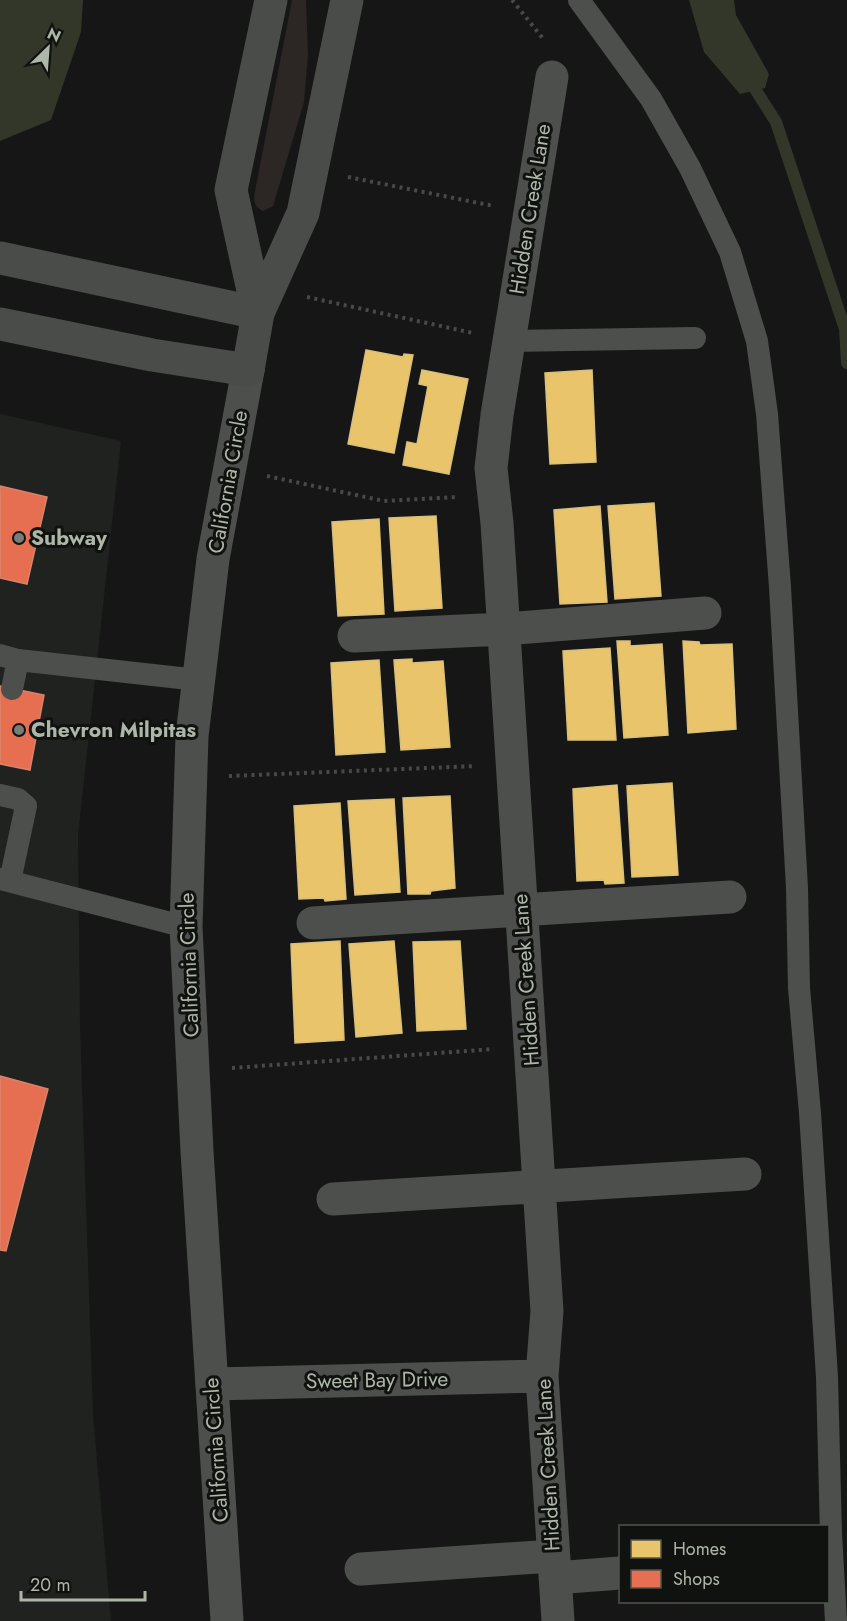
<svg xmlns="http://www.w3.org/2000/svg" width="847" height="1621" viewBox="0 0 847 1621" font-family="Jost,sans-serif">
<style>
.built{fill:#202220}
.green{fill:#2c2625}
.water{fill:#32372a}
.homes{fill:#e9c46a;stroke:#d7c07d;stroke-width:1.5}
.shops{fill:#e76f51;stroke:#d6846b;stroke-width:1.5}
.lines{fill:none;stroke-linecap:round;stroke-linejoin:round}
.stream{stroke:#32372a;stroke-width:12}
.path{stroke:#484a47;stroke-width:4;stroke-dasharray:3 4.5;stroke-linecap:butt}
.service{stroke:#4d4f4c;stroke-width:22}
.minor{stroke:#4d4f4c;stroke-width:33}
.tertiary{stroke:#4d4f4c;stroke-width:33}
.trunk{stroke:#494c48;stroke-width:33}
.motorway{stroke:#494c48;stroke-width:33}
.poi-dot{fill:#787e75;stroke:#101210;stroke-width:2}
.labels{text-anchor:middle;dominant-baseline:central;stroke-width:6;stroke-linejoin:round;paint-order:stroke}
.street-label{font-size:21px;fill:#adb6a8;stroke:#101210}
.poi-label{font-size:21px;font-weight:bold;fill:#adb6a8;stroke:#101210;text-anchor:start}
</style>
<rect width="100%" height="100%" fill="#161616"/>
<path class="built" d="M 0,414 L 121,441 L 78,835 L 80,1026 L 93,1415 L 111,1621 L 0,1621 Z"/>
<path class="green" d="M 292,0 L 306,0 L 308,55 L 304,102 L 273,206 L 263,211 C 254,206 253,201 255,191 Z"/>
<path class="water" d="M 0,0 L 83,0 L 81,32 L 51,120 L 0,141 Z
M 689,0 L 734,0 L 736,15 L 769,74 L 765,88 L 740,94 L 704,52 Z"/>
<path class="homes" d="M 366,350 L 403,357 L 404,354 L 413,355 L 394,453 L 348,444 Z
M 422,370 L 468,379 L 449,474 L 403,465 L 407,442 L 417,444 L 428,386 L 419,384 Z
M 592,370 L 596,462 L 550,464 L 545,373 Z
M 654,503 L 661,596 L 615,599 L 608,506 Z
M 600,506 L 607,602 L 560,604 L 554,510 Z
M 436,516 L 442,608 L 395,611 L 389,518 Z
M 379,519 L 384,614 L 338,616 L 332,522 Z
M 617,641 L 630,641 L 630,646 L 662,644 L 668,735 L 624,738 Z
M 683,641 L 699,642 L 700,645 L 732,644 L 736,729 L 688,733 Z
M 610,648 L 616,740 L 568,740 L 563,651 Z
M 412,659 L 412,663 L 443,661 L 450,747 L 401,750 L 394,660 Z
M 379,660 L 385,752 L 336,755 L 331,663 Z
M 672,783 L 678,875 L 632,877 L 627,786 Z
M 617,785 L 624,883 L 605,884 L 604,880 L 577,881 L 573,789 Z
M 450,796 L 455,888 L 431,891 L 430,894 L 408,894 L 403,798 Z
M 394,799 L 400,892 L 355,895 L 348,801 Z
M 340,803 L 346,899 L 325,901 L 324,898 L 299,899 L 294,806 Z
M 340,941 L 344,1040 L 295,1043 L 291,944 Z
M 394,941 L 402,1033 L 356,1037 L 349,944 Z
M 460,941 L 466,1029 L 417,1031 L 413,942 Z"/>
<path class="shops" d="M 0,486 L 47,497 L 27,584 L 0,578 Z
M 0,686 L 44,695 L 30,770 L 0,764 Z
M 0,1076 L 48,1089 L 6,1251 L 0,1250 Z"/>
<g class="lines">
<path class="stream" d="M 748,78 L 776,122 L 845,329 L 847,363"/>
<path class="path" d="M 512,0 L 545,41
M 348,177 L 494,206
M 307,297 L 473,333
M 267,476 L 384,501 L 457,497
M 229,776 L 476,766
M 232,1068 L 494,1049"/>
<path class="service" d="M 579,0 L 651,99 L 690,168 L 730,252 L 757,341 L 767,414 L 780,587 L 797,888 L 799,988 L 810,1113 L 827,1377 L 831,1534 L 836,1621
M 509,341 L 695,338
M 0,655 L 18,660 L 198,680
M 12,689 L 18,660
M 0,795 L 18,799 L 26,806 L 10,881
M 0,879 L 186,927"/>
<path class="minor" d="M 552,77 L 497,415 L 491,468 L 497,523 L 547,1311 L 542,1376 L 558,1621
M 354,636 L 504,629 L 705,613
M 313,923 L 730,897
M 333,1199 L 745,1174
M 212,1384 L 542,1376
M 361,1569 L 553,1556
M 555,1578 L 620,1573"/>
<path class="tertiary" d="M 227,1621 L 197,1151 L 186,927 L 192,736 L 213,559 L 248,370"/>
<path class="trunk" d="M 258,313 L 231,190 L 271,0
M 248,370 L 258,313 L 303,213 L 347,0"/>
<path class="motorway" d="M 0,258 L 258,313
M 0,324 L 152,355 L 248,370"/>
</g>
<g class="poi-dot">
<circle cx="19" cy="538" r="6"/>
<circle cx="19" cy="730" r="6"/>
</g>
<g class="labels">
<g class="street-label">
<text transform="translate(530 209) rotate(-81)">Hidden Creek Lane</text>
<text transform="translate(228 482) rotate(-80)">California Circle</text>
<text transform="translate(189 965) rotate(-92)">California Circle</text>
<text transform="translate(526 980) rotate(-94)">Hidden Creek Lane</text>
<text transform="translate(377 1380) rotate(-1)">Sweet Bay Drive</text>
<text transform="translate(216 1450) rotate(-94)">California Circle</text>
<text transform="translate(548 1465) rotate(-93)">Hidden Creek Lane</text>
</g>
<g class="poi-label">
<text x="31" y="538">Subway</text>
<text x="31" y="730">Chevron Milpitas</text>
</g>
</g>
<rect x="619" y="1525" width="210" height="78" fill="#101210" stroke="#4f544d" stroke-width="1.5"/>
<rect x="631" y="1540" width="30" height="18" fill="#e9c46a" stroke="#4f544d" stroke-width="1.5"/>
<text x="673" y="1555" font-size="18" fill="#adb6a8">Homes</text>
<rect x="631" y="1570" width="30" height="18" fill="#e76f51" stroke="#4f544d" stroke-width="1.5"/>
<text x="673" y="1585" font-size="18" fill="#adb6a8">Shops</text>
<g transform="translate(48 48) rotate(25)" stroke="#101210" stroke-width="4.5" paint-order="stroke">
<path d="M0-4.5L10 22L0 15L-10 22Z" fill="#adb6a8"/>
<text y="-9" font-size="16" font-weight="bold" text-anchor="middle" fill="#adb6a8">N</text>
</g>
<path d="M21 1591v9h124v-9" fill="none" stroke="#adb6a8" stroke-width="3"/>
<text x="30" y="1591" font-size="18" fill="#adb6a8" stroke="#101210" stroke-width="4.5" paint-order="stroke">20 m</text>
</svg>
